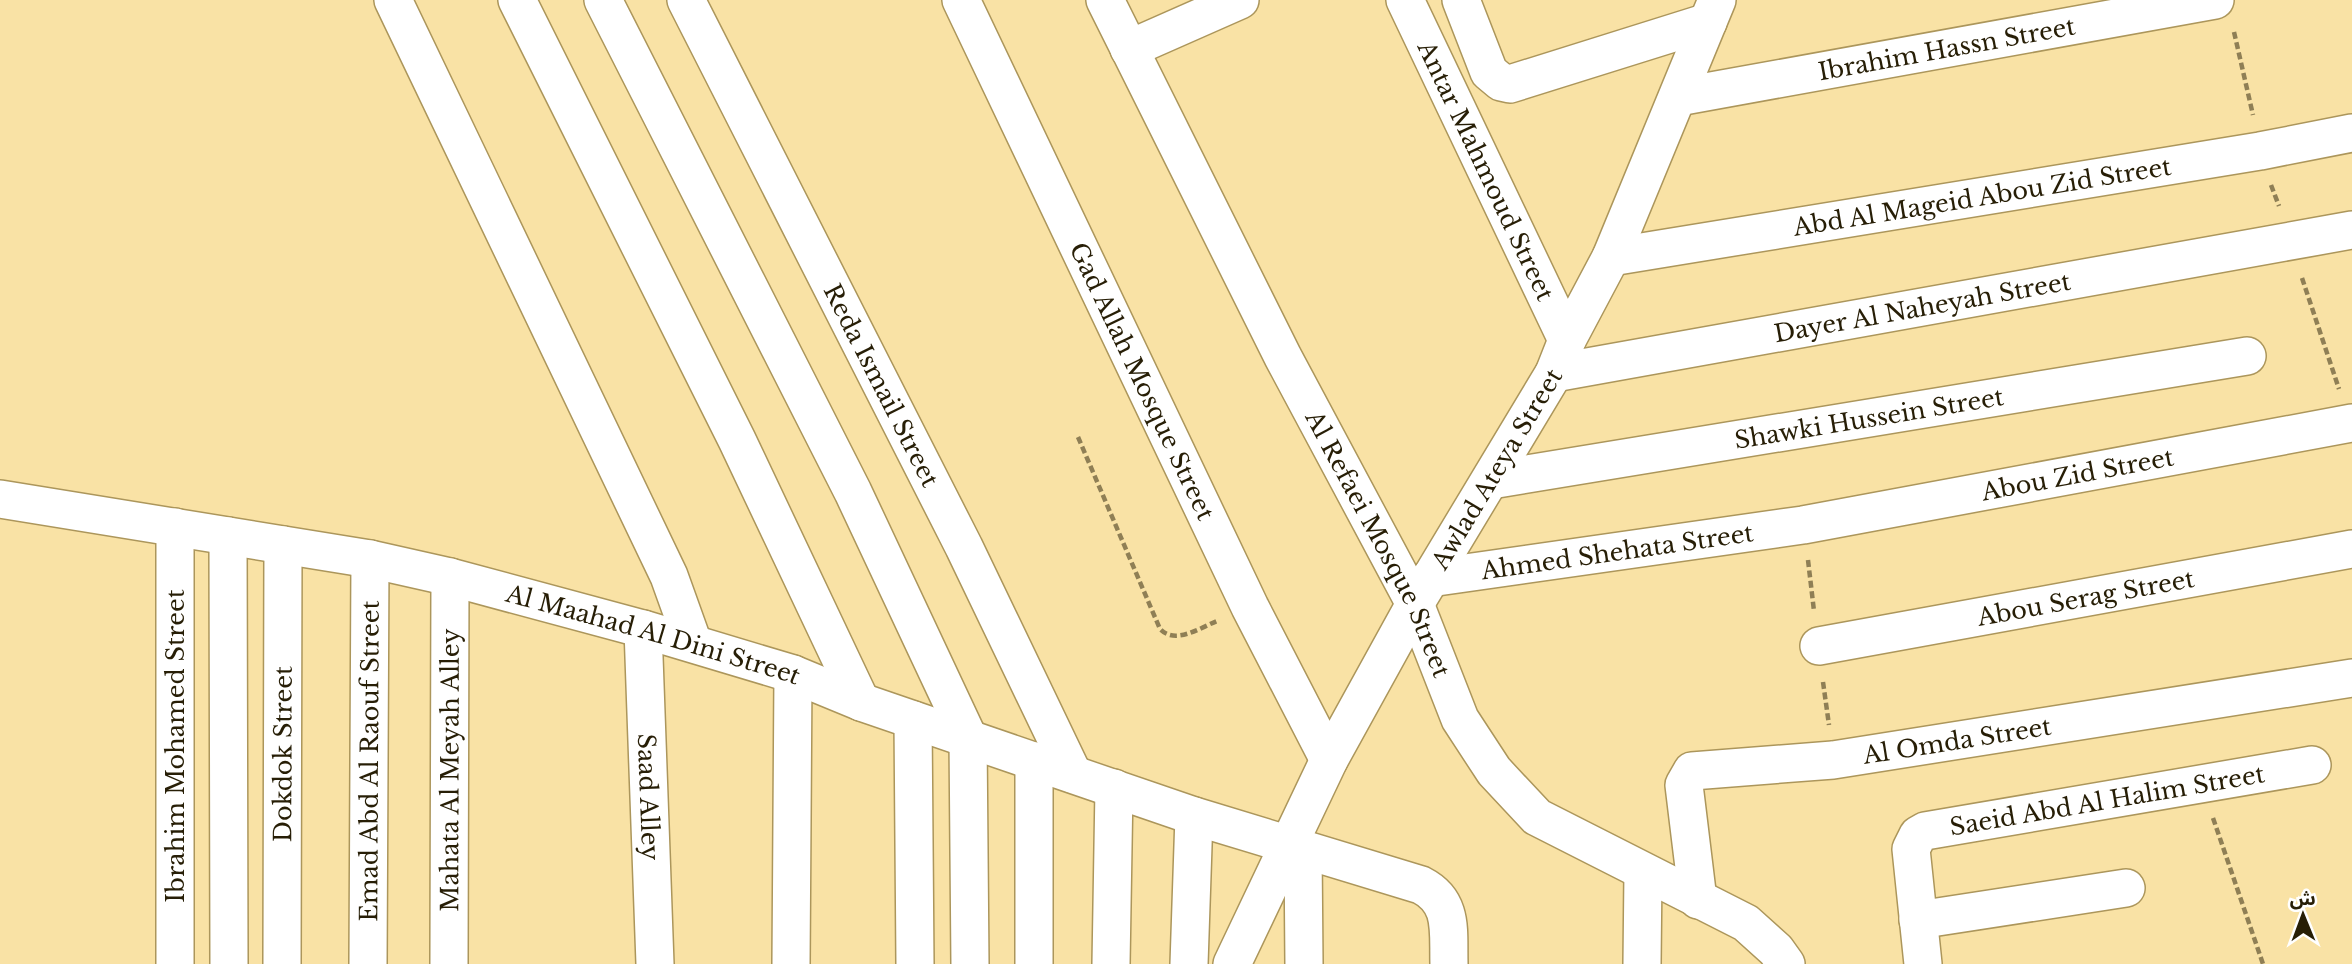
<svg xmlns="http://www.w3.org/2000/svg" width="2352" height="964" viewBox="0 0 2352 964" font-family="'Libre Baskerville','Noto Sans Arabic',serif">
<style>
.lines{fill:none;stroke-linecap:round;stroke-linejoin:round}
.minor-casing{stroke:#ac965b;stroke-width:40}
.path{stroke:#8f7f55;stroke-width:4.5;stroke-dasharray:7 3.5;stroke-linecap:butt}
.minor{stroke:#fff;stroke-width:37}
.labels{text-anchor:middle;dominant-baseline:central;stroke-width:7;stroke-linejoin:round;paint-order:stroke}
.street-label{font-size:24px;fill:#271e06;stroke:#fff}
</style>
<rect width="100%" height="100%" fill="#f9e2a5"/>
<g class="lines">
<defs>
<g id="minor">
<path d="M 393,0 L 669,576 L 693,643"/>
<path d="M 517,0 L 737,440 L 861,702"/>
<path d="M 603,0 L 853,492 L 968,737 L 970,964"/>
<path id="s1" d="M 686,0 L 964,547 L 1073,774"/>
<path id="s2" d="M 961,0 L 1250,607 L 1329,760"/>
<path id="s3" d="M 1105,0 L 1283,357 L 1415,604 L 1460,719 L 1494,771 L 1537,817 L 1746,923 L 1776,950 L 1786,964"/>
<path id="s4" d="M 1405,0 L 1567,340"/>
<path d="M 1461,0 L 1489,72 L 1501,82 L 1510,84 L 1708,22"/>
<path d="M 1129,49 L 1240,0"/>
<path id="s5" d="M 1678,97 L 2215,0"/>
<path id="s6" d="M 1611,257 L 2260,151 L 2352,133"/>
<path id="s7" d="M 1554,373 L 2352,230"/>
<path id="s8" d="M 1491,480 L 2247,356"/>
<path id="s9" d="M 0,499 L 370,559 L 450,577 L 643,629 L 793,674 L 861,702 L 1194,816 L 1421,885 C 1454,902 1448,931 1449,964"/>
<path d="M 175,527 L 175,964"/>
<path d="M 228,536 L 229,964"/>
<path id="s10" d="M 1430,578 L 1803,525 L 2352,423"/>
<path id="s11" d="M 643,629 L 655,964"/>
<path id="s12" d="M 1819,646 L 2352,549"/>
<path d="M 913,720 L 915,964"/>
<path d="M 1034,761 L 1034,964"/>
<path d="M 1303,850 L 1304,964"/>
<path id="s13" d="M 1698,900 L 1684,785 L 1692,771 L 1833,760 L 2352,678"/>
<path d="M 1918,920 L 2126,888"/>
<path id="s14" d="M 282,964 L 283,545"/>
<path id="s15" d="M 368,964 L 370,559"/>
<path id="s16" d="M 449,964 L 450,577"/>
<path d="M 791,964 L 793,674"/>
<path d="M 1111,964 L 1114,788"/>
<path d="M 1189,964 L 1194,816"/>
<path id="s17" d="M 1232,964 L 1329,760 L 1415,604 L 1554,373 L 1567,340 L 1611,257 L 1717,0"/>
<path d="M 1642,964 L 1643,872"/>
<path id="s18" d="M 1923,964 L 1911,849 L 1918,835 L 1925,831 L 2312,765"/>
</g>
</defs>
<use href="#minor" class="minor-casing"/>
<path class="path" d="M 2234,32 L 2253,115
M 2271,185 L 2279,206
M 2302,278 L 2339,389
M 1078,437 L 1160,629 C 1175,645 1200,628 1217,621
M 1808,560 L 1814,611
M 1823,682 L 1829,725
M 2213,818 L 2263,964"/>
<use href="#minor" class="minor"/>
</g>
<g class="labels">
<g class="street-label">
<text stroke="none"><textPath href="#s5" startOffset="273">Ibrahim Hassn Street</textPath></text>
<text stroke="none"><textPath href="#s4" startOffset="189">Antar Mahmoud Street</textPath></text>
<text stroke="none"><textPath href="#s6" startOffset="376">Abd Al Mageid Abou Zid Street</textPath></text>
<text stroke="none"><textPath href="#s7" startOffset="374">Dayer Al Naheyah Street</textPath></text>
<text stroke="none"><textPath href="#s2" startOffset="422">Gad Allah Mosque Street</textPath></text>
<text stroke="none"><textPath href="#s1" startOffset="432">Reda Ismail Street</textPath></text>
<text stroke="none"><textPath href="#s8" startOffset="383">Shawki Hussein Street</textPath></text>
<text stroke="none"><textPath href="#s17" startOffset="562">Awlad Ateya Street</textPath></text>
<text stroke="none"><textPath href="#s10" startOffset="656">Abou Zid Street</textPath></text>
<text stroke="none"><textPath href="#s3" startOffset="609">Al Refaei Mosque Street</textPath></text>
<text stroke="none"><textPath href="#s10" startOffset="189">Ahmed Shehata Street</textPath></text>
<text stroke="none"><textPath href="#s12" startOffset="271">Abou Serag Street</textPath></text>
<text stroke="none"><textPath href="#s9" startOffset="668">Al Maahad Al Dini Street</textPath></text>
<text stroke="none"><textPath href="#s13" startOffset="399">Al Omda Street</textPath></text>
<text transform="translate(175 746) rotate(-90)">Ibrahim Mohamed Street</text>
<text stroke="none"><textPath href="#s14" startOffset="210">Dokdok Street</textPath></text>
<text stroke="none"><textPath href="#s15" startOffset="203">Emad Abd Al Raouf Street</textPath></text>
<text stroke="none"><textPath href="#s16" startOffset="194">Mahata Al Meyah Alley</textPath></text>
<text stroke="none"><textPath href="#s11" startOffset="168">Saad Alley</textPath></text>
<text stroke="none"><textPath href="#s18" startOffset="324">Saeid Abd Al Halim Street</textPath></text>
</g>
</g>
<g transform="translate(2303 915) rotate(359)" stroke="#ffffff" stroke-width="5" paint-order="stroke">
<path d="M0-5L12 26L0 18L-12 26Z" fill="#271e06"/>
<text y="-10" font-size="19" font-weight="bold" text-anchor="middle" fill="#271e06">ش</text>
</g>
</svg>
